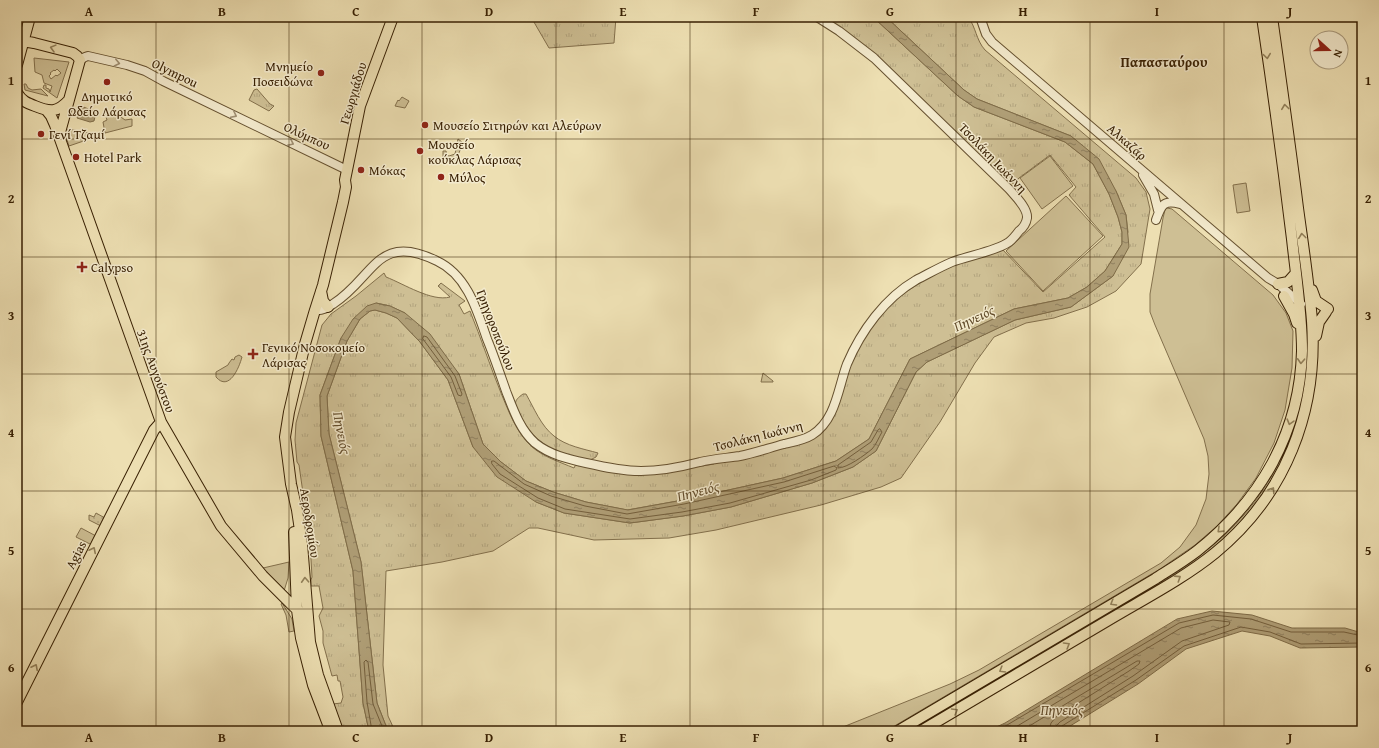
<svg xmlns="http://www.w3.org/2000/svg" width="1379" height="748" viewBox="0 0 1379 748" font-family="'Gentium Book Plus',serif">
<style>
.grass{fill:#cebf94;stroke:#83704c;fill-rule:evenodd}
.park{fill:url(#park-tufts);stroke:#83704c}
.garden{fill:url(#garden-dots);stroke:#83704c}
.water{fill:url(#water-ripples);stroke:#7f6c48}
.lines{fill:none;stroke-linecap:round;stroke-linejoin:round}
.shore{stroke:#745f3c;stroke-width:1}
.minor-casing{stroke:#65502f;stroke-width:10}
.major-casing{stroke:#382003;stroke-width:12}
.minor{stroke:#f3eacd;stroke-width:8}
.major{stroke:#eddfb2;stroke-width:10}
.oneway{stroke:#92805a}
.oneway2{stroke:#9f8f72}
.grid{fill:none;stroke:#382003;stroke-width:1;stroke-opacity:0.55}
.poi-dot{fill:#8f2418;stroke:#f3eacd;stroke-width:1.5}
.labels{text-anchor:middle;dominant-baseline:central;stroke-width:3;stroke-linejoin:round;paint-order:stroke}
.poi-label{font-size:13px;fill:#382003;stroke:#f3eacd;text-anchor:start}
.street-label{font-size:13px;fill:#382003;stroke:#f3eacd}
.neighbourhood-label{font-size:14px;font-weight:bold;fill:#382003;stroke:#f3eacd}
.water-label{font-size:14px;font-style:italic;fill:#624c2b;stroke:#f3eacd}
.neatline{fill:none;stroke:#382003;stroke-width:1.5}
.grid-label{font-size:13px;text-anchor:middle;font-weight:bold;fill:#382003}
</style>
<defs>
<pattern id="park-tufts" width="24" height="20" patternUnits="userSpaceOnUse"><rect width="24" height="20" fill="#cebf94"/><path d="M3 7l-1-3M5 7V3M7 7l1-3M15 17l-1-3M17 17v-4M19 17l1-3" fill="none" stroke="#b2a47e"/></pattern>
<pattern id="garden-dots" width="8" height="8" patternUnits="userSpaceOnUse"><rect width="8" height="8" fill="#cebf94"/><path d="M2 2h.1M6 6h.1" fill="none" stroke="#b2a47e" stroke-width="1.8" stroke-linecap="round"/></pattern>
<pattern id="water-ripples" width="26" height="14" patternUnits="userSpaceOnUse"><rect width="26" height="14" fill="#af9e76"/><path d="M2 4q2-2 4 0t4 0M15 11q2-2 4 0t4 0" fill="none" stroke="#8f805f"/></pattern>
</defs>
<rect width="100%" height="100%" fill="#eddfb2"/>
<filter id="stains"><feTurbulence type="fractalNoise" baseFrequency=".005" numOctaves="4"/><feColorMatrix values="0 0 0 0 .2 0 0 0 0 .09 0 0 0 0 .02 0 0 0 .5 -.17"/></filter>
<radialGradient id="worn" r=".72"><stop offset=".6" stop-color="#630" stop-opacity="0"/><stop offset="1" stop-color="#630" stop-opacity=".3"/></radialGradient>
<path class="grass" d="M 1350,17 L 1362,17 L 1362,27 Z
M 34,58 L 69,62 L 57,98 L 43,88 L 44,85 L 46,85 L 46,88 L 49,89 L 50,92 L 52,86 L 44,83 L 42,75 L 35,72 ZM 57,69 L 61,73 L 57,76 L 56,75 L 51,79 L 49,76 L 51,74 L 50,73 L 54,70 L 55,71 Z
M 24,84 L 26,84 L 28,88 L 32,90 L 41,89 L 48,96 L 25,90 Z
M 402,97 L 409,101 L 405,108 L 395,106 L 398,100 L 399,101 Z
M 114,112 L 125,120 L 132,119 L 132,126 L 105,133 L 103,122 L 107,120 L 105,114 Z
M 68,129 L 101,135 L 69,146 L 66,137 Z
M 458,139 L 462,142 C 463,147 458,153 457,158 L 459,159 L 459,162 L 467,164 L 443,162 L 443,151 L 446,151 L 447,155 L 449,156 L 455,154 Z
M 1050,156 L 1073,186 L 1042,209 L 1020,178 Z
M 1246,183 L 1250,211 L 1237,213 L 1233,185 Z
M 1066,196 L 1103,236 L 1043,291 L 1006,251 Z
M 1167,208 L 1172,209 L 1273,295 L 1286,313 L 1293,331 L 1292,368 L 1285,410 L 1274,443 L 1256,478 L 1237,504 L 1217,526 L 1195,545 L 1160,569 L 886,731 L 833,731 L 950,684 L 979,670 L 1161,563 L 1180,547 L 1196,525 L 1206,499 L 1209,474 L 1208,456 L 1204,439 L 1155,325 L 1150,312 L 1150,294 L 1163,218 L 1165,210 Z
M 239,355 L 242,357 C 239,368 229,392 216,377 L 216,372 L 228,365 L 229,363 L 232,359 L 234,360 L 235,357 Z
M 763,373 L 773,381 L 773,382 L 761,382 Z
M 1303,377 L 1306,377 C 1300,443 1265,502 1217,546 C 1205,557 1191,566 1178,575 L 916,731 L 910,731 C 966,698 1021,665 1077,632 C 1144,592 1219,557 1263,490 C 1274,473 1284,455 1290,436 C 1296,417 1299,396 1303,377 Z
M 81,528 L 96,536 L 92,545 L 76,537 Z
M 289,562 L 288,578 L 284,591 L 281,590 L 263,568 Z
M 282,603 L 292,619 L 294,631 L 289,632 L 286,615 L 281,604 Z"/>
<path class="park" d="M 531,17 L 569,17 L 571,19 L 575,17 L 576,19 L 581,18 L 582,17 L 616,17 L 614,43 L 549,48 Z
M 817,17 L 873,17 L 958,96 L 974,107 L 1065,142 L 1093,164 L 1109,194 L 1118,217 L 1122,232 L 1122,244 L 1105,271 L 1087,287 L 1068,298 L 1014,309 L 910,359 L 869,439 L 836,461 L 783,478 L 683,500 L 627,510 L 586,502 L 553,492 L 526,481 L 501,462 L 483,444 L 459,374 L 405,313 L 390,306 L 376,303 L 341,338 L 320,395 L 321,436 L 353,571 L 363,703 L 369,731 L 342,731 L 333,704 L 341,703 L 343,697 L 340,681 L 338,681 L 337,675 L 332,676 L 323,643 L 323,631 L 319,616 L 323,608 L 319,586 L 311,586 L 311,580 L 312,577 L 310,542 L 299,465 L 297,462 L 295,440 L 296,423 L 322,325 L 331,314 L 356,296 L 384,273 L 386,277 C 404,284 432,302 450,297 L 438,286 L 441,283 L 465,301 L 459,305 L 464,314 L 470,311 C 481,338 490,366 501,393 C 509,412 516,432 531,446 C 543,457 560,462 574,468 L 576,464 L 604,470 L 702,466 L 714,464 L 715,462 L 817,433 C 836,394 857,338 888,307 C 899,296 912,288 925,280 L 927,278 L 947,267 L 1002,249 L 1043,292 L 1105,237 L 1069,195 L 1076,187 L 1050,155 L 1019,178 L 1014,184 L 1003,177 L 928,107 Z
M 886,17 L 968,17 C 976,27 976,40 985,50 L 1136,178 L 1146,192 L 1150,209 L 1141,264 L 1116,291 L 1087,307 L 1054,318 L 1026,323 L 994,337 L 975,363 L 940,422 L 901,478 L 881,487 L 821,505 L 716,530 L 669,538 L 594,540 L 538,528 L 529,528 L 493,551 L 442,562 L 386,571 L 383,665 L 388,716 L 395,731 L 388,731 L 377,703 L 361,562 L 329,434 L 327,396 L 347,341 L 360,319 L 370,311 L 375,310 L 386,313 L 397,318 L 420,342 L 448,380 L 473,447 L 536,502 L 564,513 L 630,523 L 683,516 L 731,507 L 812,483 L 853,467 L 876,451 L 916,372 L 927,362 L 1015,320 L 1071,307 L 1113,276 L 1128,232 L 1126,215 L 1116,191 L 1071,136 L 977,99 L 964,90 Z
M 257,89 L 270,104 L 274,106 L 269,111 L 249,100 L 254,90 Z
M 523,394 L 526,394 C 534,408 541,426 554,436 C 566,446 584,449 598,453 L 596,457 L 590,460 C 557,454 536,446 520,415 C 514,404 513,401 523,394 Z"/>
<path class="garden" d="M 96,513 L 105,518 L 101,526 L 89,520 L 89,515 L 94,517 Z"/>
<path class="water" d="M 873,17 L 886,17 L 964,90 L 977,99 L 1071,136 L 1099,159 L 1116,191 L 1126,215 L 1129,247 L 1113,276 L 1071,307 L 1015,320 L 927,362 L 916,372 L 876,451 L 853,467 L 812,483 L 731,507 L 683,516 L 630,523 L 564,513 L 536,502 L 497,477 L 473,447 L 448,380 L 420,342 L 397,318 L 386,313 L 375,310 L 370,311 L 360,319 L 347,341 L 327,396 L 329,434 L 361,562 L 377,703 L 388,731 L 369,731 L 363,703 L 353,571 L 321,436 L 320,395 L 341,338 L 353,319 L 367,306 L 376,303 L 390,306 L 405,313 L 430,334 L 459,374 L 483,444 L 501,462 L 526,481 L 553,492 L 586,502 L 628,510 L 683,500 L 783,478 L 836,461 L 869,439 L 910,359 L 1014,309 L 1068,298 L 1087,287 L 1105,271 L 1122,244 L 1122,232 L 1118,217 L 1109,194 L 1093,164 L 1065,142 L 974,107 L 958,96 Z
M 81,106 L 96,112 L 94,121 L 90,122 L 77,118 Z
M 1212,611 L 1252,615 L 1292,628 L 1345,628 L 1362,633 L 1362,647 L 1300,648 L 1270,636 L 1242,631 L 1186,649 L 1138,684 L 1062,731 L 988,731 L 1005,723 L 1177,619 Z"/>
<g class="lines">
<path class="shore" d="M 424,336 L 427,337 L 455,376 L 462,394 L 461,396 L 458,395 L 451,377 L 423,339 Z
M 880,429 L 882,432 C 879,437 876,445 872,449 C 865,455 847,468 838,468 L 838,465 L 871,442 L 878,430 Z
M 492,461 L 494,461 L 524,484 L 551,496 L 585,506 L 627,514 L 684,504 L 784,482 L 834,466 L 837,468 L 836,470 L 811,480 L 730,503 L 682,512 L 630,519 L 565,509 L 538,498 L 500,474 L 492,464 Z
M 372,731 L 367,702 L 364,662 L 366,660 L 368,662 L 373,704 L 384,731
M 997,731 L 1179,623 L 1213,615 L 1251,619 L 1291,632 L 1344,632 L 1362,636
M 1009,731 L 1181,628 L 1213,620 L 1230,622 L 1229,625 L 1182,641 L 1133,676 L 1060,722 L 1056,726 L 1055,731
M 1021,731 L 1137,661 L 1140,661 L 1139,664 L 1129,671 L 1056,717 L 1051,723 L 1049,731
M 1060,731 L 1062,726 L 1136,680 L 1184,646 L 1241,627 L 1270,632 L 1301,644 L 1362,643"/>
<defs>
<path id="minor" d="M 980,17 L 986,34 L 992,42 L 1268,278 L 1278,284 L 1301,304
M 80,60 L 85,57 L 88,56 L 127,65 L 145,71 L 163,81 L 347,170
M 1143,175 L 1154,194 L 1158,210
M 1156,220 C 1161,206 1163,199 1180,204
M 315,310 C 322,311 327,308 333,304 C 374,278 377,231 437,261 C 467,275 477,310 487,339 C 494,356 500,374 506,391 C 513,409 520,430 535,443 C 550,455 568,459 586,463 C 604,467 622,471 641,471 C 661,471 681,467 700,462 C 713,459 727,458 740,456 C 755,453 769,448 784,444 C 793,442 804,440 812,435 C 836,420 838,388 847,364 C 861,331 885,298 916,280 C 928,274 940,267 952,262 C 967,256 997,251 1009,242 C 1013,239 1016,235 1019,231 C 1023,228 1026,224 1027,218 C 1028,208 1015,196 1009,189 L 874,58 L 839,31 L 817,17"/>
<path id="major" d="M 23,41 L 34,43 L 73,53 L 77,56 L 80,60 L 59,136
M 17,65 L 30,17
M 17,93 C 22,101 27,103 35,106 C 50,112 57,113 69,100
M 47,111 L 51,116 L 55,125 L 161,422 L 221,526 L 263,576 L 290,603 L 307,619
M 1278,284 L 1288,282 L 1296,273
M 1312,290 L 1316,301 L 1328,309
M 321,291 L 323,301 L 328,307
M 1284,296 L 1294,314 L 1297,323
M 1316,336 L 1319,322 L 1326,312
M 294,532 L 297,610 L 301,638 L 313,685 L 329,727
M 17,702 L 154,430 L 161,422
M 338,731 L 318,675 L 310,642 L 302,544 L 297,510 L 291,484 L 285,437 L 289,412 L 305,344 L 315,310 L 323,285 L 343,202 L 346,187 L 345,180 L 360,106 L 393,17
M 898,731 L 1155,579 C 1169,570 1184,561 1197,551 C 1260,501 1300,433 1302,351 C 1302,314 1296,276 1292,239 C 1283,165 1273,91 1262,17
M 921,731 C 983,694 1045,658 1107,621 C 1142,600 1183,579 1215,553 C 1286,495 1318,411 1312,321 C 1309,283 1303,245 1298,208 C 1290,144 1281,81 1272,17"/>
</defs>
<use href="#minor" class="minor-casing"/>
<use href="#major" class="major-casing"/>
<use href="#minor" class="minor"/>
<use href="#major" class="major"/>
</g>
<defs><path id="oneway-chevron" d="M-2-3.5L2.5 0L-2 3.5" fill="none" stroke-width="1.6" stroke-linecap="round" stroke-linejoin="round"/></defs>
<g class="oneway">
<use href="#oneway-chevron" transform="translate(53 48) rotate(-165)"/>
<use href="#oneway-chevron" transform="translate(1267 56) rotate(82)"/>
<use href="#oneway-chevron" transform="translate(1285 107) rotate(-97)"/>
<use href="#oneway-chevron" transform="translate(1302 236) rotate(-97)"/>
<use href="#oneway-chevron" transform="translate(1301 361) rotate(93)"/>
<use href="#oneway-chevron" transform="translate(1290 422) rotate(106)"/>
<use href="#oneway-chevron" transform="translate(1272 490) rotate(-57)"/>
<use href="#oneway-chevron" transform="translate(1220 530) rotate(136)"/>
<use href="#oneway-chevron" transform="translate(93 550) rotate(-63)"/>
<use href="#oneway-chevron" transform="translate(1178 578) rotate(-33)"/>
<use href="#oneway-chevron" transform="translate(305 580) rotate(-93)"/>
<use href="#oneway-chevron" transform="translate(1113 603) rotate(149)"/>
<use href="#oneway-chevron" transform="translate(1067 645) rotate(-31)"/>
<use href="#oneway-chevron" transform="translate(35 667) rotate(-63)"/>
<use href="#oneway-chevron" transform="translate(1002 670) rotate(149)"/>
<use href="#oneway-chevron" transform="translate(955 711) rotate(-31)"/>
</g>
<g class="oneway2">
<use href="#oneway-chevron" transform="translate(117 63) rotate(13)"/>
<use href="#oneway-chevron" transform="translate(234 115) rotate(26)"/>
<use href="#oneway-chevron" transform="translate(291 143) rotate(25)"/>
</g>
<path class="grid" d="M 156,17 L 156,731M 289,17 L 289,731M 422,17 L 422,731M 556,17 L 556,731M 690,17 L 690,731M 823,17 L 823,731M 956,17 L 956,731M 1090,17 L 1090,731M 1224,17 L 1224,731M 17,139 L 1362,139M 17,257 L 1362,257M 17,374 L 1362,374M 17,491 L 1362,491M 17,609 L 1362,609"/>
<g class="poi-dot">
<circle cx="321" cy="73" r="4"/>
<circle cx="107" cy="82" r="4"/>
<circle cx="425" cy="125" r="4"/>
<circle cx="41" cy="134" r="4"/>
<circle cx="420" cy="151" r="4"/>
<circle cx="76" cy="157" r="4"/>
<circle cx="361" cy="170" r="4"/>
<circle cx="441" cy="177" r="4"/>
<path d="M80 261h4v4h4v4h-4v4h-4v-4h-4v-4h4z"/>
<path d="M251 348h4v4h4v4h-4v4h-4v-4h-4v-4h4z"/>
</g>
<g class="labels">
<g class="poi-label">
<text x="313" y="66" text-anchor="end">Μνημείο<tspan x="313" dy="15">Ποσειδώνα</tspan></text>
<text x="107" y="96" text-anchor="middle">Δημοτικό<tspan x="107" dy="15">Ωδείο Λάρισας</tspan></text>
<text x="433" y="125">Μουσείο Σιτηρών και Αλεύρων</text>
<text x="49" y="134">Γενί Τζαμί</text>
<text x="428" y="144">Μουσείο<tspan x="428" dy="15">κούκλας Λάρισας</tspan></text>
<text x="84" y="157">Hotel Park</text>
<text x="369" y="170">Μόκας</text>
<text x="449" y="177">Μύλος</text>
<text x="91" y="267">Calypso</text>
<text x="262" y="347">Γενικό Νοσοκομείο<tspan x="262" dy="15">Λάρισας</tspan></text>
</g>
<g class="street-label">
<text transform="translate(175 73) rotate(26)">Olympou</text>
<text transform="translate(353 93) rotate(-73)">Γεωργιάδου</text>
<text transform="translate(307 136) rotate(25)">Ολύμπου</text>
<text transform="translate(1127 142) rotate(41)">Αλκαζάρ</text>
<text transform="translate(993 158) rotate(46)">Τσολάκη Ιωάννη</text>
<text transform="translate(496 330) rotate(69)">Γρηγοροπούλου</text>
<text transform="translate(156 371) rotate(70)">31ης Αυγούστου</text>
<text transform="translate(758 436) rotate(-14)">Τσολάκη Ιωάννη</text>
<text transform="translate(310 523) rotate(81)">Αεροδρομίου</text>
<text transform="translate(76 555) rotate(-63)">Agias</text>
</g>
<g class="neighbourhood-label">
<text x="1164" y="62">Παπασταύρου</text>
</g>
<g class="water-label">
<text transform="translate(974 318) rotate(-25)">Πηνειός</text>
<text transform="translate(342 433) rotate(79)">Πηνειός</text>
<text transform="translate(698 491) rotate(-15)">Πηνειός</text>
<text x="1062" y="710">Πηνειός</text>
</g>
</g>
<rect width="1379" height="748" fill="none" stroke="#eddfb2" stroke-width="44"/>
<g transform="translate(1329 50) rotate(111)"><circle r="19" fill="#f3eacd" stroke="#a8997c"/>
<path d="M0-3L7 15L0 10L-7 15Z" fill="#8f2418"/>
<text y="-6" font-size="11" font-weight="bold" text-anchor="middle" fill="#382003">N</text>
</g>
<rect x="22" y="22" width="1335" height="704" class="neatline"/>
<g class="grid-label">
<text x="89" y="16">A</text>
<text x="222" y="16">B</text>
<text x="356" y="16">C</text>
<text x="489" y="16">D</text>
<text x="623" y="16">E</text>
<text x="756" y="16">F</text>
<text x="890" y="16">G</text>
<text x="1023" y="16">H</text>
<text x="1157" y="16">I</text>
<text x="1290" y="16">J</text>
<text x="11" y="85">1</text>
<text x="1368" y="85">1</text>
<text x="11" y="203">2</text>
<text x="1368" y="203">2</text>
<text x="11" y="320">3</text>
<text x="1368" y="320">3</text>
<text x="11" y="437">4</text>
<text x="1368" y="437">4</text>
<text x="11" y="555">5</text>
<text x="1368" y="555">5</text>
<text x="11" y="672">6</text>
<text x="1368" y="672">6</text>
<text x="89" y="742">A</text>
<text x="222" y="742">B</text>
<text x="356" y="742">C</text>
<text x="489" y="742">D</text>
<text x="623" y="742">E</text>
<text x="756" y="742">F</text>
<text x="890" y="742">G</text>
<text x="1023" y="742">H</text>
<text x="1157" y="742">I</text>
<text x="1290" y="742">J</text>
</g>
<rect width="100%" height="100%" filter="url(#stains)"/>
<rect width="100%" height="100%" fill="url(#worn)"/>
</svg>
